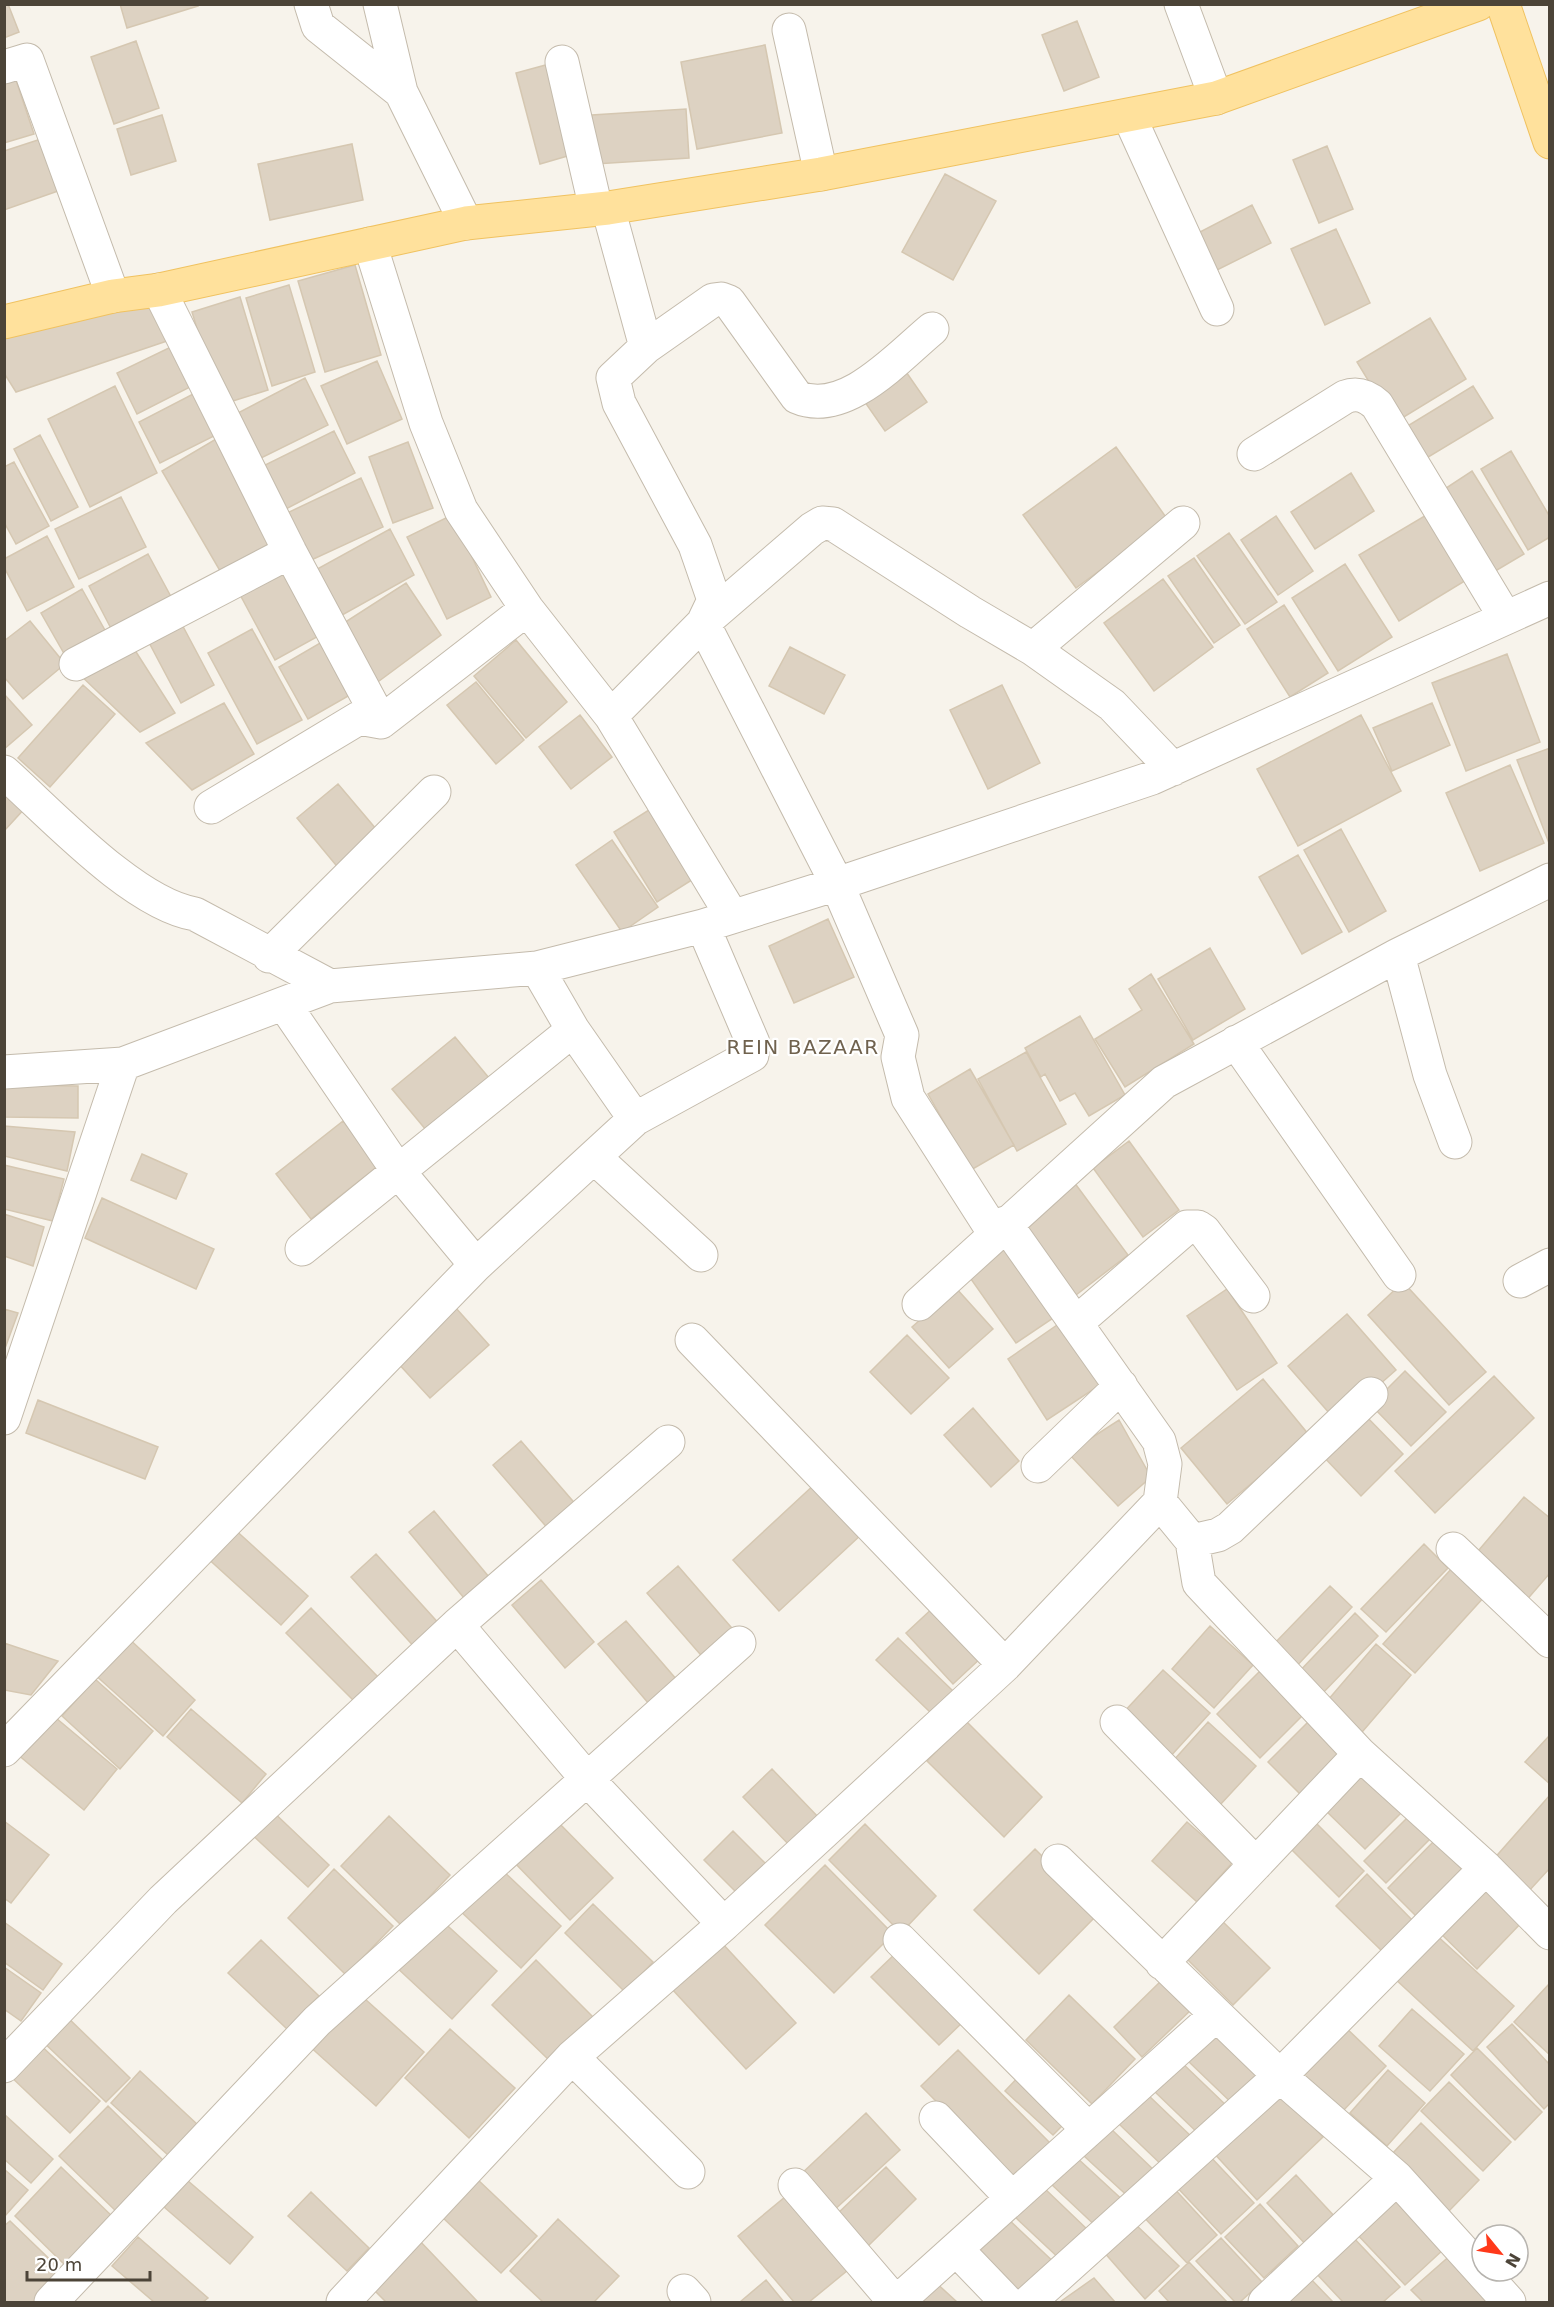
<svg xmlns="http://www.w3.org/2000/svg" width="1554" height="2307" viewBox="0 0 1554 2307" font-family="'DejaVu Sans',sans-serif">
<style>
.building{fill:#ddd2c2;stroke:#d5c7b1;stroke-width:1.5}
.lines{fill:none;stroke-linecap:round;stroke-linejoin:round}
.minor-casing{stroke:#c4bbac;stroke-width:35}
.major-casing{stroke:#f0c260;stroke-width:35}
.minor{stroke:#fff;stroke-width:33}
.major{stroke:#ffe19c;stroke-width:33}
.labels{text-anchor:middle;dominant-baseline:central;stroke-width:4.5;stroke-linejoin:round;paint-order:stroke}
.neighbourhood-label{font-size:20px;letter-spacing:1.5px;fill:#70624e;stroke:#fff}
</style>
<rect width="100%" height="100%" fill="#f7f3eb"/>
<path class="building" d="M 4,4 L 8,4 L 19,32 L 4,38 Z
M 120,4 L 197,4 L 198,6 L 127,28 Z
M 1077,21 L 1099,77 L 1064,91 L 1042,35 Z
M 136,41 L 159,108 L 114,124 L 91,57 Z
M 765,45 L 782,133 L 697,149 L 681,62 Z
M 553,63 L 578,153 L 540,164 L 516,73 Z
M 15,77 L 34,134 L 4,143 L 4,80 Z
M 686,109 L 689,158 L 595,164 L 592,115 Z
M 162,115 L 176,161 L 131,175 L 117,129 Z
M 41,139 L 58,191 L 4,210 L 4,151 Z
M 352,144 L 363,200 L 270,220 L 258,164 Z
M 1327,146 L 1353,209 L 1319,223 L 1293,160 Z
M 945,174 L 996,201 L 953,280 L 902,252 Z
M 1252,205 L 1271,243 L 1215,271 L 1196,234 Z
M 1336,229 L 1370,303 L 1325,325 L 1291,249 Z
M 355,265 L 381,355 L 325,372 L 298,281 Z
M 289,285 L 315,372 L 272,386 L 246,298 Z
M 148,295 L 167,341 L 16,392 L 4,373 L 4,326 Z
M 240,297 L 268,390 L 220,405 L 192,312 Z
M 1430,318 L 1466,379 L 1394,423 L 1357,362 Z
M 175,345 L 194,385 L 137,414 L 117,373 Z
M 377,361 L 402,419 L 347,444 L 321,386 Z
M 902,366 L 927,402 L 885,431 L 860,395 Z
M 305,378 L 328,425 L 257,460 L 234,415 Z
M 115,386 L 157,473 L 90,507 L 48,419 Z
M 1473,386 L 1493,418 L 1420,462 L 1401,430 Z
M 197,392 L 218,434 L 160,463 L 139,422 Z
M 334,431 L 355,473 L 282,511 L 261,467 Z
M 40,435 L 78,507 L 51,521 L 14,449 Z
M 216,439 L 277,544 L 223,576 L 162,471 Z
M 408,442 L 433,508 L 393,523 L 369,457 Z
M 1116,447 L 1168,520 L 1076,588 L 1023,515 Z
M 1511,451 L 1550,517 L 1550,537 L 1528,550 L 1481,469 Z
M 14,462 L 49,526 L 16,544 L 4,522 L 4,467 Z
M 1472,471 L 1524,554 L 1487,576 L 1437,494 Z
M 1351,473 L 1374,511 L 1315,549 L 1291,512 Z
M 361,478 L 383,527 L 307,562 L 285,514 Z
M 121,497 L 146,547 L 79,579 L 55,529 Z
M 1428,514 L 1468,579 L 1399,621 L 1359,555 Z
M 452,515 L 491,597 L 447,619 L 407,537 Z
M 1276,516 L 1313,571 L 1278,595 L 1241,540 Z
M 390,529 L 414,575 L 335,619 L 310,573 Z
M 1229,533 L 1277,602 L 1245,624 L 1197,556 Z
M 47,536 L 74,587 L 27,611 L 4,567 L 4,559 Z
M 148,554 L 176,606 L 116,638 L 89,586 Z
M 1194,558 L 1240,625 L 1214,643 L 1168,576 Z
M 286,562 L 324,633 L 275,660 L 237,589 Z
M 1345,564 L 1392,637 L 1338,671 L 1292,598 Z
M 1163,579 L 1213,647 L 1154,691 L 1104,623 Z
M 406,583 L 441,635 L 371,687 L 333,630 Z
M 82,589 L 111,641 L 70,664 L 41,613 Z
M 1284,605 L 1328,673 L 1290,697 L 1247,629 Z
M 178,617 L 214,685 L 181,703 L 145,635 Z
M 30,621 L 65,664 L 23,699 L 4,677 L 4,641 Z
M 252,629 L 302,720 L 257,744 L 208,653 Z
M 327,639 L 357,691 L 308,719 L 279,667 Z
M 516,640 L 567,702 L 526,738 L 474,676 Z
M 131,644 L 175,713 L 140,732 L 78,673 Z
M 790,647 L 845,675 L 824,714 L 769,686 Z
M 1507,654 L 1540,742 L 1466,771 L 1432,683 Z
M 476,682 L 524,740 L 496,764 L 447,705 Z
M 83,685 L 115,714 L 50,787 L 18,758 Z
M 1002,685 L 1040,763 L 988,789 L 950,710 Z
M 4,694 L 32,725 L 4,749 Z
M 224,703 L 254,754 L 192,790 L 146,743 Z
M 1432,703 L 1450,745 L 1392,771 L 1373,728 Z
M 580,715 L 612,757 L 571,789 L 539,747 Z
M 1361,715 L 1401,791 L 1298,846 L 1257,769 Z
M 1550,748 L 1550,843 L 1549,843 L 1517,760 Z
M 1510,765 L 1544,843 L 1480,871 L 1446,793 Z
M 338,784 L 382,836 L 340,870 L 297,818 Z
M 4,789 L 26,807 L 4,831 Z
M 652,808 L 695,878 L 657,902 L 614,832 Z
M 1341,829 L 1386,911 L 1349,932 L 1304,850 Z
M 612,840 L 658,907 L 622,932 L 576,865 Z
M 1298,855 L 1342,932 L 1302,954 L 1259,877 Z
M 828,919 L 854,977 L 794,1003 L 769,946 Z
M 1210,948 L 1245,1009 L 1193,1040 L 1158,979 Z
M 1151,974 L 1194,1044 L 1125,1087 L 1095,1039 L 1142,1010 L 1129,989 Z
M 1080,1016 L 1125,1095 L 1089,1116 L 1075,1093 L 1060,1101 L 1045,1074 L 1041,1077 L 1025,1048 Z
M 455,1037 L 489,1078 L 426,1130 L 392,1089 Z
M 1026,1052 L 1066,1124 L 1017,1151 L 978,1079 Z
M 970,1069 L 1014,1145 L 971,1170 L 928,1094 Z
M 4,1085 L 78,1086 L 78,1118 L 4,1117 Z
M 343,1121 L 378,1166 L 311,1219 L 276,1174 Z
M 4,1126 L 75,1132 L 67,1171 L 4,1156 Z
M 1129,1141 L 1179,1210 L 1143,1237 L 1093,1168 Z
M 142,1154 L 187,1174 L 176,1199 L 131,1180 Z
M 4,1165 L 64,1179 L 53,1221 L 4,1209 Z
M 1071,1178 L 1128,1255 L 1076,1295 L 1019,1218 Z
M 102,1198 L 214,1249 L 196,1289 L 85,1238 Z
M 4,1214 L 44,1227 L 33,1266 L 4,1256 Z
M 1015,1237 L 1065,1310 L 1016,1343 L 966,1272 Z
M 1403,1282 L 1486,1372 L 1449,1405 L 1368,1315 Z
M 956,1288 L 993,1329 L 949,1368 L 912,1327 Z
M 1227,1289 L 1277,1363 L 1237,1390 L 1187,1316 Z
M 455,1307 L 489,1345 L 430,1398 L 396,1361 Z
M 4,1309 L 18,1313 L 4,1351 Z
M 1347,1314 L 1396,1370 L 1337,1422 L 1288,1366 Z
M 1060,1323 L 1100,1385 L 1047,1420 L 1008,1359 Z
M 907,1335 L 949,1378 L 911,1414 L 870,1372 Z
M 1405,1371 L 1446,1412 L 1411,1446 L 1371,1405 Z
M 1494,1376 L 1534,1418 L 1435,1513 L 1395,1471 Z
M 1263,1379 L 1309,1435 L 1227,1504 L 1181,1448 Z
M 38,1400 L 158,1447 L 145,1479 L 26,1433 Z
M 973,1408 L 1019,1461 L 991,1487 L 944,1435 Z
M 1361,1411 L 1403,1454 L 1361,1496 L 1319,1452 Z
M 1119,1420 L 1151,1477 L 1118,1506 L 1068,1453 Z
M 521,1441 L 578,1507 L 550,1531 L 493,1465 Z
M 817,1482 L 863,1533 L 779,1611 L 733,1560 Z
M 1524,1497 L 1550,1518 L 1550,1573 L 1525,1602 L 1473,1557 Z
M 434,1511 L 494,1583 L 469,1604 L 409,1532 Z
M 231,1526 L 308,1596 L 281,1625 L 204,1555 Z
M 1424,1544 L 1448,1568 L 1386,1632 L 1361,1609 Z
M 376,1554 L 442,1627 L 417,1650 L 351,1577 Z
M 678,1566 L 737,1634 L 706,1661 L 647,1593 Z
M 1453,1567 L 1485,1596 L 1415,1673 L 1383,1644 Z
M 541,1580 L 594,1642 L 565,1668 L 512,1605 Z
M 1330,1586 L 1352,1607 L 1293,1670 L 1270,1648 Z
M 936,1605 L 983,1656 L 953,1684 L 906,1633 Z
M 311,1608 L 380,1679 L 356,1703 L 286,1633 Z
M 1355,1613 L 1378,1636 L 1318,1698 L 1295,1676 Z
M 626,1621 L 677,1680 L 649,1704 L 598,1644 Z
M 1210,1626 L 1253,1665 L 1214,1708 L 1172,1669 Z
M 126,1636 L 195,1700 L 163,1736 L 93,1673 Z
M 898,1638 L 953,1691 L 931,1713 L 876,1660 Z
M 4,1643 L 58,1661 L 31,1695 L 4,1690 Z
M 1376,1644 L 1411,1675 L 1357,1738 L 1322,1707 Z
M 1163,1670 L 1210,1713 L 1169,1758 L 1122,1714 Z
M 1260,1671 L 1304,1714 L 1260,1758 L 1217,1714 Z
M 95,1679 L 153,1731 L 120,1769 L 62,1716 Z
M 191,1709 L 266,1774 L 242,1803 L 167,1737 Z
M 50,1713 L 117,1769 L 84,1810 L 17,1754 Z
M 1310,1720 L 1342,1751 L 1300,1794 L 1268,1762 Z
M 966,1721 L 1042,1797 L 1004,1837 L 927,1761 Z
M 1208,1722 L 1256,1766 L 1220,1805 L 1173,1761 Z
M 1550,1735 L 1550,1784 L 1525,1762 Z
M 772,1769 L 821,1820 L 792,1848 L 743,1797 Z
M 1357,1770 L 1401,1813 L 1365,1849 L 1321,1806 Z
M 1550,1795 L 1550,1868 L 1528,1892 L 1492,1861 Z
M 267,1806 L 329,1865 L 308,1887 L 246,1829 Z
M 389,1816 L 450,1875 L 402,1926 L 341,1866 Z
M 1408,1817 L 1430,1839 L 1386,1883 L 1364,1861 Z
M 554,1818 L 613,1878 L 570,1920 L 511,1859 Z
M 1312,1819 L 1364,1871 L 1339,1897 L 1287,1845 Z
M 4,1821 L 49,1855 L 11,1903 L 4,1898 Z
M 1187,1822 L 1233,1862 L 1197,1902 L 1152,1861 Z
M 865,1824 L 936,1896 L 901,1933 L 829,1860 Z
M 733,1831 L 766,1864 L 737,1893 L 704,1860 Z
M 1434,1841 L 1468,1875 L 1422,1922 L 1388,1888 Z
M 1035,1849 L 1099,1913 L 1039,1974 L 974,1910 Z
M 825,1865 L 893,1934 L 834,1993 L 765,1925 Z
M 498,1866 L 561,1926 L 521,1968 L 457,1908 Z
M 334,1869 L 393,1926 L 346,1975 L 288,1918 Z
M 1367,1874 L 1417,1925 L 1386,1955 L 1336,1906 Z
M 1479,1880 L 1523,1921 L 1477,1969 L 1434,1927 Z
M 593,1904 L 653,1962 L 625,1992 L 565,1933 Z
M 1216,1915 L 1270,1968 L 1233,2005 L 1180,1952 Z
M 438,1917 L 497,1971 L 452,2019 L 394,1965 Z
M 4,1922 L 62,1964 L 43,1990 L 4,1962 Z
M 1434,1933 L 1514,2006 L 1473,2051 L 1393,1977 Z
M 261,1940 L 319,1996 L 287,2029 L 228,1973 Z
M 721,1942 L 796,2023 L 746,2069 L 671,1988 Z
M 898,1951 L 966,2019 L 939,2045 L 871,1977 Z
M 536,1960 L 594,2018 L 551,2062 L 492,2005 Z
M 4,1967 L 41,1993 L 21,2021 L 4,2009 Z
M 1165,1977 L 1194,2007 L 1142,2057 L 1114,2027 Z
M 1550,1983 L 1550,2055 L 1514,2022 Z
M 355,1990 L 424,2052 L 376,2106 L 307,2044 Z
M 1069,1995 L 1135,2059 L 1092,2104 L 1026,2040 Z
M 1412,2009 L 1464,2054 L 1430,2091 L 1379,2046 Z
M 62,2012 L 130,2078 L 106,2102 L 38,2037 Z
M 1512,2024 L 1550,2065 L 1550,2103 L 1544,2109 L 1487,2047 Z
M 1343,2025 L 1386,2066 L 1340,2114 L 1298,2072 Z
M 450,2029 L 515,2088 L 469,2138 L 405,2078 Z
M 1218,2029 L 1268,2075 L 1237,2108 L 1188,2061 Z
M 35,2040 L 100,2101 L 70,2133 L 6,2072 Z
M 1477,2048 L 1542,2112 L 1515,2140 L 1451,2075 Z
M 958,2050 L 1051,2144 L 1015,2181 L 921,2086 Z
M 1180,2061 L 1230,2109 L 1203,2138 L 1153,2090 Z
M 1388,2070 L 1425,2103 L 1387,2146 L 1350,2113 Z
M 140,2071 L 198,2125 L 169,2156 L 111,2103 Z
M 1023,2072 L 1071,2117 L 1053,2135 L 1005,2091 Z
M 1449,2082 L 1511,2142 L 1483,2171 L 1421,2111 Z
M 1276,2087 L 1323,2137 L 1257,2200 L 1211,2150 Z
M 1147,2094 L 1195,2140 L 1166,2169 L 1119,2124 Z
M 108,2106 L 168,2165 L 120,2215 L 59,2156 Z
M 866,2113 L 900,2150 L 832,2212 L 799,2176 Z
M 4,2114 L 53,2159 L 31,2183 L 4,2159 Z
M 1421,2123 L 1479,2180 L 1449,2211 L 1391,2155 Z
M 1110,2128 L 1158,2174 L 1133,2201 L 1084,2156 Z
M 1206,2152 L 1254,2203 L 1221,2234 L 1173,2183 Z
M 1075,2156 L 1127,2204 L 1102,2232 L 1050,2183 Z
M 61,2167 L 116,2220 L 69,2269 L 15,2216 Z
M 886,2167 L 916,2199 L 866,2248 L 835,2216 Z
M 4,2169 L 28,2190 L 4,2217 Z
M 1296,2175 L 1337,2219 L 1308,2247 L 1267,2203 Z
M 476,2178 L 537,2236 L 501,2273 L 441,2216 Z
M 187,2180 L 253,2237 L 230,2264 L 164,2207 Z
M 1170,2184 L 1217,2235 L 1187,2263 L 1140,2213 Z
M 1043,2187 L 1090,2232 L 1063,2262 L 1015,2217 Z
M 311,2192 L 369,2248 L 347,2271 L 288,2216 Z
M 791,2192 L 853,2266 L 809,2302 L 794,2302 L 738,2236 Z
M 1395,2194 L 1445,2248 L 1405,2285 L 1354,2231 Z
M 1260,2204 L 1298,2246 L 1264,2278 L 1225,2237 Z
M 1007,2218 L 1059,2267 L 1028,2300 L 975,2250 Z
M 558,2219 L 619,2276 L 594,2302 L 543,2302 L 510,2271 Z
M 10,2221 L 66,2275 L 40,2302 L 4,2302 L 4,2226 Z
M 1134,2223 L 1179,2266 L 1145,2299 L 1103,2251 Z
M 1351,2235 L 1400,2287 L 1383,2302 L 1343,2302 L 1314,2271 Z
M 138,2237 L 208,2298 L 203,2302 L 154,2302 L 112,2266 Z
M 1221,2238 L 1262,2282 L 1240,2302 L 1235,2302 L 1196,2261 Z
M 418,2239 L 477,2301 L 475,2302 L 386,2302 L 370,2286 Z
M 1453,2253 L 1495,2302 L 1423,2302 L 1411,2290 Z
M 1189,2262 L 1227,2302 L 1169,2302 L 1159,2291 Z
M 1306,2274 L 1333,2302 L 1277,2302 Z
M 1094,2278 L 1115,2302 L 1060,2302 Z
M 766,2280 L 784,2302 L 740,2302 Z
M 933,2280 L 957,2302 L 912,2302 Z"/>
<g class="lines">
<defs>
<path id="minor" d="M 311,4 L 318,26 L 401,92 L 466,223
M 380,4 L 401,92
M 1181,4 L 1216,98
M 789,30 L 821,174
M 562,62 L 596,209
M 4,67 L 27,60 L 113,296
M 1129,116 L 1217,309
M 608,208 L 646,347 L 613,378 L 619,403 L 695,545 L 714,600 L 703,623 L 611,716
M 370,244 L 426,423 L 461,510 L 527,609 L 611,716 L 732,916
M 159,290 L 290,552 L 381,722
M 646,347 L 713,300 L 721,299 L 729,302 L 797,397 C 845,418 898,357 932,329
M 1254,454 L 1345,397 C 1358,392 1367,396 1377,405 L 1505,617
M 1033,649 L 1183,523
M 76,664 L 290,552
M 4,772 C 52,815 134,904 195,914 L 330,986
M 211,807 L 359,718 L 381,722 L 527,609
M 1398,955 L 1430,1075 L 1455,1142
M 269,956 L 434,792
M 284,1004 L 398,1171 L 476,1265
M 1236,1042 L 1399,1275
M 4,1072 L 123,1064 L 330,986 L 537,968 L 703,926 L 837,884 L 1152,778 L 1550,598
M 635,1119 L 752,1055 L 753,1043 L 703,926
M 594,1157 L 701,1255
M 995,1234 L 908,1098 L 898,1057 L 902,1035 L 837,884 L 703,623 L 812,529 L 822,523 L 833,524 L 970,612 L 1033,649 L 1112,705 L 1173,769
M 302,1249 L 573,1030
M 1520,1281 L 1550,1265
M 919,1304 L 1164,1082 L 1398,955 L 1550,880
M 1076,1323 L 1187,1227 L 1198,1227 L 1204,1231 L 1253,1296
M 692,1340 L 1005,1665
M 4,1418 L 123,1064
M 1038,1466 L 1121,1386
M 1160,1502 L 1192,1541 L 1218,1535 L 1230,1528 L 1371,1394
M 1192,1541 L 1199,1583 L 1360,1754 L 1486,1868 L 1550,1933
M 1453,1549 L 1550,1641
M 457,1625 L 587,1779 L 724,1924
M 1117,1722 L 1256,1864
M 4,1750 L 476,1265 L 635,1119 L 573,1030 L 537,968
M 1058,1861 L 1280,2076 L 1397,2178 L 1509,2302
M 900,1940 L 1088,2129
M 1162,1963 L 1360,1754
M 572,2057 L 688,2172
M 4,2066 L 163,1900 L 457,1625 L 668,1442
M 936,2118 L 1012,2198
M 795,2185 L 895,2302
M 956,2249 L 1007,2302
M 684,2291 L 694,2302
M 51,2302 L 317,2021 L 739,1643
M 343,2302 L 572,2057 L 724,1924 L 1005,1665 L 1160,1502 L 1165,1464 L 1159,1441 L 1005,1223
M 897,2302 L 1216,2015
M 1029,2302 L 1280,2076 L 1486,1868
M 1265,2302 L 1397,2178"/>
<path id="major" d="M 1503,4 L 1550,142
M 4,322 L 113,296 L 159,290 L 466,223 L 608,208 L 821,174 L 1216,98 L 1478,4"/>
</defs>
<use href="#minor" class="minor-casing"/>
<use href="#major" class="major-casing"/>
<use href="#minor" class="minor"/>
<use href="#major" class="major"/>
</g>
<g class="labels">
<g class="neighbourhood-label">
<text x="803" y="1047">REIN BAZAAR</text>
</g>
</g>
<rect width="1554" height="2307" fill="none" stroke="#4c4438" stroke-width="12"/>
<g transform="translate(1500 2253) rotate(120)"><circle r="28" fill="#ffffff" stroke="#b7b4af" stroke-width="1.5"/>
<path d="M0-4.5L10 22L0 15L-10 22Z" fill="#ff391a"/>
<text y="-9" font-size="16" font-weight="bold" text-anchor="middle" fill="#4c4438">N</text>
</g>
<path d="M27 2271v9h123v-9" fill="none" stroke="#4c4438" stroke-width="3"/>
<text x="36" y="2271" font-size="18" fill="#4c4438" stroke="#ffffff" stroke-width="4.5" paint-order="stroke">20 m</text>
</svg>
